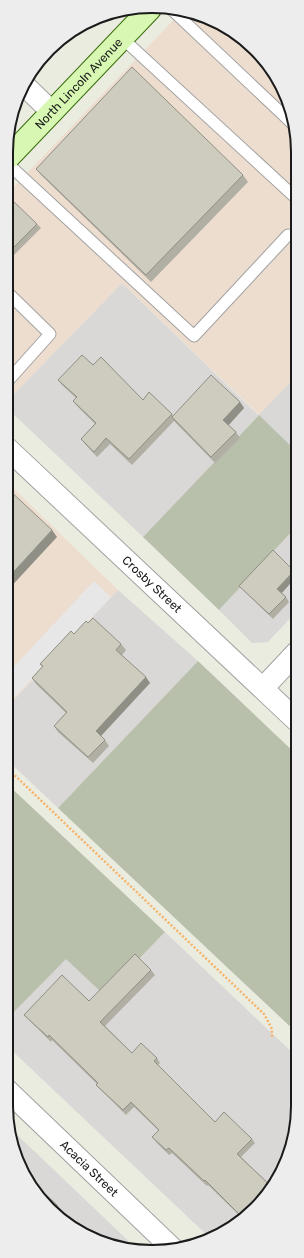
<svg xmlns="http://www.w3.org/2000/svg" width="304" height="1258" viewBox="0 0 304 1258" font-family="Rubik,sans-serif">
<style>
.residential{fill:#d9d8d7}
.commercial{fill:#edddcf}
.construction{fill:#b8c0ac}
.parking{fill:#e7e7e7}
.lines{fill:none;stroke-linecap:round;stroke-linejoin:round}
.service-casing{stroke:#a2a2a2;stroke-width:13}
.minor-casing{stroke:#a2a2a2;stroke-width:23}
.secondary-casing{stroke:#376c07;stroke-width:24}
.path{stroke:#f6b267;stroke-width:2.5;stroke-dasharray:2 2;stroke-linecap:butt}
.service{stroke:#fff;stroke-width:11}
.minor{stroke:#fff;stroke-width:21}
.secondary{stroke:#d7f7b3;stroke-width:22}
.wall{fill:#b1afa3}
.shaded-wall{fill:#908f85}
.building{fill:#ceccbe;stroke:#908f85}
.labels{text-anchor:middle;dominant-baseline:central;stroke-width:4;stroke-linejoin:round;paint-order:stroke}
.street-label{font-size:12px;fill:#1b1b1b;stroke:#fff}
.rim{fill:none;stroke:#1b1b1b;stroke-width:2}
</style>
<rect width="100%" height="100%" fill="#ebece0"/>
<path class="residential" d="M 122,283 L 258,415 L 297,375 L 297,452 L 258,416 L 143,537 L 7,408 L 7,401 Z
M 297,526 L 297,611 L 268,642 L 252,643 L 219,610 Z
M 118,590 L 198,661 L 58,808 L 6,759 L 7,707 Z
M 165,932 L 297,1057 L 297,1125 L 279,1179 L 241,1222 L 210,1238 L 6,1045 L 6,1020 L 66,958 L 104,995 Z
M 11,1129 L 139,1251 L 87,1237 L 42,1202 L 17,1162 Z"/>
<path class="commercial" d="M 182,11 L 217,21 L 255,49 L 283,88 L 297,133 L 297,375 L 259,415 L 122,283 L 7,401 L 7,194 Z
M 7,482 L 118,590 L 7,707 Z"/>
<path class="construction" d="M 259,415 L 297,452 L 297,526 L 219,610 L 143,537 Z
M 198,661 L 297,755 L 297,1033 L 58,808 Z
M 6,783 L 165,932 L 104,995 L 66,959 L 6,1020 Z"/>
<path class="parking" d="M 94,581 L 111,597 L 7,705 L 7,674 Z"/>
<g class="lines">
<defs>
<path id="service" d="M 169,7 L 295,126
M 122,38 L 297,199
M 7,163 L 194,336 L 288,235
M 7,382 L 50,334 L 7,292"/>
<g id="minor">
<path d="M 24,85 L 52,112"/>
<path id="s1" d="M 7,448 L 297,721"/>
<path d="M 263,688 L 297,652"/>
<path id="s2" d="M 6,1089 L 172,1248"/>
</g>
<g id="secondary">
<path id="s3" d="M 7,159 L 150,9"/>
</g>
</defs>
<use href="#service" class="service-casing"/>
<use href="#minor" class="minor-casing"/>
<use href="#secondary" class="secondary-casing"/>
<path class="path" d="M 6,767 L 264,1014 L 272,1029 L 272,1037"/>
<use href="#service" class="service"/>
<use href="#minor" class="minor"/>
<use href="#secondary" class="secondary"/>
</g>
<path class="wall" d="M 36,169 L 243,175 L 248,182 L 151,282 L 41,175 Z
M 7,203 L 37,224 L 41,228 L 12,257 L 7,252 Z
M 93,365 L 143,400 L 172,414 L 173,416 L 240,402 L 244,408 L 228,425 L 236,432 L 240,438 L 215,463 L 174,421 L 132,465 L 110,444 L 97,457 L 85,444 L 81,439 L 95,424 L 77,406 L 73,401 L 76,398 L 62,385 L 58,380 Z
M 294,571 L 297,575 L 297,576 L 281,593 L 286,597 L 289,602 L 273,619 L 243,590 L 239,586 Z
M 88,623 L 121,644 L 126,650 L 122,655 L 150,683 L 101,736 L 105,740 L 109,746 L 93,763 L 58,732 L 54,726 L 66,713 L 36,684 L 32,678 L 42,667 L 40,664 L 74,634 Z
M 151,970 L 155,975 L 105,1026 L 132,1053 L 157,1058 L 160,1063 L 158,1065 L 215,1122 L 252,1139 L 255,1143 L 241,1157 L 272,1187 L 243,1219 L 208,1185 L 207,1186 L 172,1153 L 169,1155 L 156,1142 L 152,1137 L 159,1131 L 134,1107 L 126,1115 L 96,1085 L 97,1084 L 52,1040 L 51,1042 L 24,1015 L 89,1001 Z
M 43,1194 L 61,1210 L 60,1211 L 64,1217 L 62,1218 L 42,1202 Z"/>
<path class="shaded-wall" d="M 240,402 L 244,408 L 228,426 L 223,420 Z
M 52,530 L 57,537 L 7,591 L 7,579 Z
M 294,571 L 297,575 L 297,576 L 281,594 L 277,589 Z
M 146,677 L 150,683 L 100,737 L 96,731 Z
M 57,1205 L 61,1210 L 59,1212 L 56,1207 Z"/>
<path class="building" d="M 132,67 L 243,175 L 146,275 L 36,169 Z
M 11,199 L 37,224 L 9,252 L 7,250 L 7,203 Z
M 82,355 L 93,365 L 101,357 L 143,400 L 149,392 L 172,414 L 129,459 L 106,438 L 94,452 L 81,439 L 96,423 L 73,401 L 77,397 L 58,380 Z
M 211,375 L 240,402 L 223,420 L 236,432 L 211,457 L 172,417 Z
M 7,488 L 52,530 L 7,579 Z
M 273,550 L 294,571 L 277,589 L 286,597 L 269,614 L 239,586 Z
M 93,618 L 121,644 L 116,650 L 146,677 L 96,731 L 105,740 L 88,757 L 54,726 L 67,712 L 32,678 L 43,666 L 40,664 L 71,631 L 74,634 L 86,621 L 88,623 Z
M 135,954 L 151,970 L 100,1022 L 132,1053 L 141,1043 L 157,1058 L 154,1061 L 215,1122 L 224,1112 L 252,1139 L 237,1154 L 272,1187 L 260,1201 L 258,1199 L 241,1216 L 205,1180 L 204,1181 L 169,1148 L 166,1150 L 152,1137 L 159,1130 L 131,1102 L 123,1110 L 96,1085 L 98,1083 L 49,1035 L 48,1037 L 24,1015 L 62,975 L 89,1001 Z
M 29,1180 L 43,1194 L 44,1193 L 57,1205 L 56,1207 L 61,1212 L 58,1214 L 42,1202 Z"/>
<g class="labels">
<g class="street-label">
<text stroke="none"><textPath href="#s3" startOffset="104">North Lincoln Avenue</textPath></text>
<text stroke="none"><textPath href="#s1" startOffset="199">Crosby Street</textPath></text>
<text stroke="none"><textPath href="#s2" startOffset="115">Acacia Street</textPath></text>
</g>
</g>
<path d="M0 0H304V1258H0ZM152 13H152A139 139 0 0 1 291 152V1106A139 139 0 0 1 152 1245H152A139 139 0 0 1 13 1106V152A139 139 0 0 1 152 13Z" fill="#ededed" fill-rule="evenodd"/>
<path class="rim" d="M152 13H152A139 139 0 0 1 291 152V1106A139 139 0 0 1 152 1245H152A139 139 0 0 1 13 1106V152A139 139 0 0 1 152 13Z"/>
</svg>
